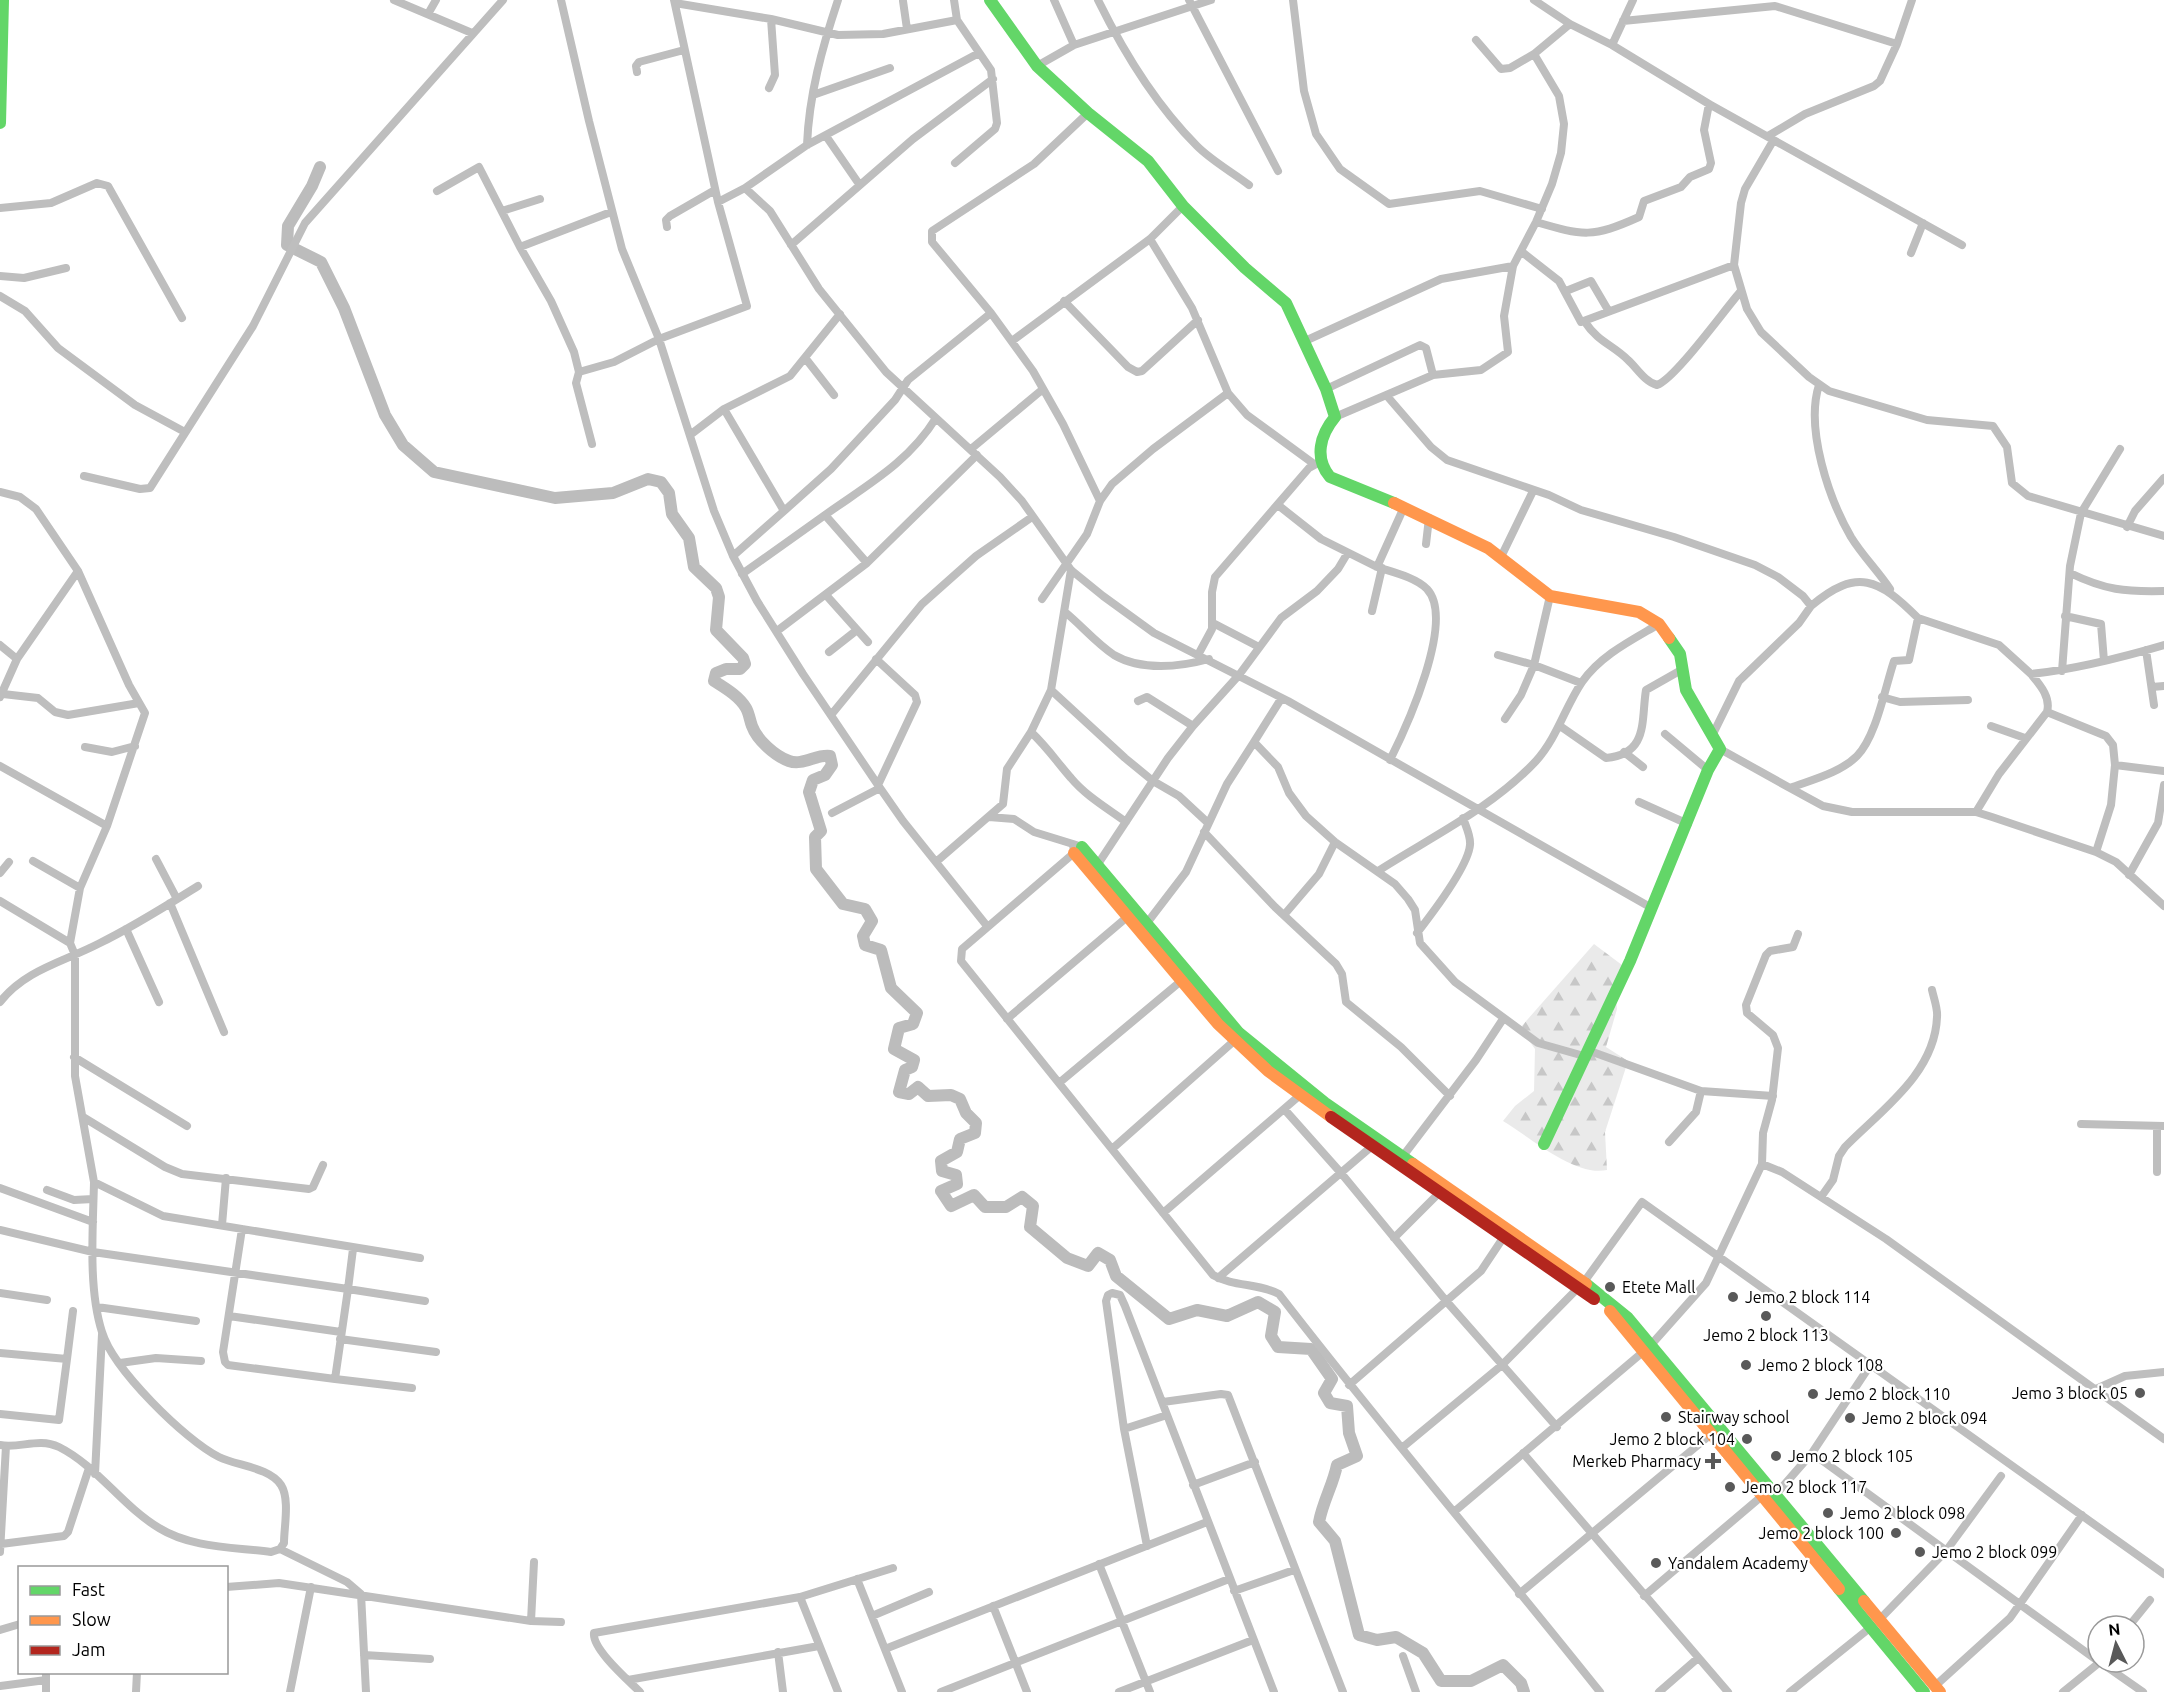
<svg xmlns="http://www.w3.org/2000/svg" width="2164" height="1692" viewBox="0 0 2164 1692" font-family="Ubuntu,sans-serif">
<style>
.forest{fill:url(#forest-firs)}
.lines{fill:none;stroke-linecap:round;stroke-linejoin:round}
.river{stroke:#bcbcbc;stroke-width:12}
.street{stroke:#bebebe;stroke-width:8}
.fast{stroke:#63d668;stroke-width:12}
.slow{stroke:#ff974d;stroke-width:12}
.jam{stroke:#b3261e;stroke-width:12}
.poi-dot{fill:#595959;stroke:#fff;stroke-width:2}
.labels{text-anchor:middle;dominant-baseline:central;stroke-width:4.5;stroke-linejoin:round;paint-order:stroke}
.poi-label{font-size:16px;fill:#000;stroke:#fff;text-anchor:start}
</style>
<defs>
<pattern id="forest-firs" width="22" height="20" patternUnits="userSpaceOnUse" patternTransform="scale(1.5)"><rect width="22" height="20" fill="#eaeaea"/><path d="M5 1l3.5 6h-7zM16 11l3.5 6h-7z" fill="#c7c7c7"/></pattern>
</defs>
<rect width="100%" height="100%" fill="#fff"/>
<path class="forest" d="M 1594,944 L 1622,965 L 1615,988 L 1617,1009 L 1606,1047 L 1628,1061 L 1605,1132 L 1607,1170 C 1575,1177 1530,1137 1503,1121 L 1515,1106 L 1534,1091 L 1535,1049 L 1520,1028 Z"/>
<g class="lines">
<path class="river" d="M 320,167 L 312,186 L 288,226 L 287,245 L 321,262 L 344,308 L 385,415 L 403,445 L 434,472 L 555,498 L 613,493 L 648,479 L 661,482 L 669,493 L 672,514 L 689,538 L 694,567 L 716,588 L 719,597 L 716,630 L 743,658 L 745,664 L 740,669 L 726,669 L 716,673 L 714,681 C 725,688 739,696 746,708 C 749,713 750,721 752,726 C 757,740 775,756 789,761 C 803,766 816,754 830,756 L 832,765 L 825,775 L 813,780 L 809,792 L 821,831 L 815,837 L 816,869 L 843,904 L 865,909 L 872,921 L 863,936 L 865,945 L 881,950 L 891,988 L 917,1013 L 913,1024 L 899,1028 L 894,1049 L 914,1060 L 912,1067 L 905,1070 L 899,1092 L 909,1094 L 918,1087 L 928,1096 L 951,1095 L 960,1099 L 966,1113 L 976,1123 L 975,1133 L 960,1139 L 957,1152 L 941,1161 L 942,1171 L 956,1175 L 957,1184 L 941,1191 L 951,1206 L 974,1195 L 985,1207 L 1006,1207 L 1022,1197 L 1033,1206 L 1030,1227 L 1067,1258 L 1088,1266 L 1098,1253 L 1110,1260 L 1116,1276 L 1169,1319 L 1197,1310 L 1227,1316 L 1258,1302 L 1275,1312 L 1271,1336 L 1278,1347 L 1311,1349 L 1332,1379 L 1324,1393 L 1330,1403 L 1347,1406 L 1349,1433 L 1357,1456 L 1337,1465 C 1333,1485 1323,1501 1319,1522 L 1335,1541 L 1359,1635 L 1377,1640 L 1396,1637 L 1423,1653 L 1441,1681 L 1471,1681 L 1503,1665 L 1521,1683 L 1524,1692"/>
<path class="street" d="M 394,0 L 472,33
M 561,0 L 589,121 L 622,249 L 659,339 L 714,511 L 733,556 L 757,601 L 803,674 L 880,788 L 903,821 L 987,926
M 954,0 L 957,20 L 991,70 L 997,123 L 995,129 L 955,163
M 1054,0 L 1074,45
M 1098,0 C 1124,53 1155,104 1197,146 C 1212,161 1232,172 1249,185
M 1189,0 L 1278,171
M 1293,0 L 1304,91 L 1316,134 L 1340,169 L 1389,204 L 1480,191 L 1542,209
M 1534,0 L 1570,24 L 1612,45 L 1709,104 L 1962,245
M 903,1 L 907,29
M 675,3 L 771,19 L 838,35 L 883,34 L 957,20
M 428,14 L 436,0
M 1623,21 L 1775,6 L 1897,44 L 1912,0
M 1476,40 L 1501,69 L 1510,68 L 1534,54
M 1612,45 L 1633,0
M 1037,66 L 1074,45 L 1211,0
M 637,72 L 636,66 L 639,62 L 684,50
M 769,88 L 775,75 L 771,19
M 813,95 L 890,68
M 826,136 L 859,184
M 1768,136 L 1805,114 L 1874,86 L 1880,81 L 1897,44
M 1773,141 L 1745,189 L 1741,203 L 1734,265 L 1747,309 L 1761,332 L 1809,377 L 1829,391 L 1927,420 L 1993,426 L 2007,447 L 2012,483 L 2028,496 L 2164,536
M 807,145 C 809,95 822,48 838,0
M 745,188 L 770,211 L 819,289 L 886,372 L 1000,477 L 1022,501 L 1071,570 L 1103,596 L 1154,633 L 1288,701 L 1650,907
M 437,191 L 479,167 L 520,247 L 611,212
M 718,202 L 745,188 L 807,145 L 979,53
M 0,208 L 51,203 L 97,183 L 108,186 L 182,318
M 502,211 L 540,199
M 1536,222 C 1584,236 1592,238 1639,217 L 1644,201 L 1681,187 L 1690,177 L 1709,169 L 1711,163 L 1704,130 L 1709,104
M 667,227 L 666,220 L 670,216 L 715,190
M 1150,239 L 1192,308 L 1228,393 L 1247,415 L 1314,464
M 791,245 L 913,139 L 993,79
M 520,247 L 551,301 L 574,352 L 579,372 L 576,383 L 592,444
M 1522,252 L 1559,281 L 1581,322 L 1734,265
M 1911,253 L 1923,223
M 0,276 L 24,278 L 66,268
M 1566,291 L 1591,281 L 1608,310
M 0,296 L 25,311 L 58,348 L 135,405 L 183,431
M 1064,301 L 1128,367 L 1137,372 L 1142,371 L 1198,320
M 991,313 L 1033,371 L 1063,424 L 1100,501
M 1585,322 C 1598,342 1613,345 1628,360 C 1637,368 1645,382 1657,385 C 1675,379 1725,309 1741,291
M 1012,341 L 1150,239 L 1183,206
M 1305,341 L 1441,279 L 1513,266
M 806,359 L 834,395
M 579,372 L 614,362 L 659,339 L 747,306 L 718,202 L 674,0
M 1819,385 C 1805,429 1829,499 1851,537 C 1862,555 1878,571 1890,589
M 1326,389 L 1420,345 L 1426,348 L 1433,375
M 1387,396 L 1431,447 L 1447,460 L 1549,495 L 1581,510 L 1674,537 L 1755,565 L 1778,577 L 1803,596 L 1811,606 L 1799,623 L 1739,681 L 1712,736
M 724,409 L 784,511 L 733,556
M 1335,417 L 1433,375 L 1481,370 L 1508,352 L 1504,316 L 1513,266 L 1536,222 L 1552,184 L 1561,153 L 1564,124 L 1559,96 L 1534,54 L 1570,24
M 690,435 L 724,409 L 790,376 L 840,314
M 971,449 L 1043,389
M 84,476 L 140,489 L 150,488 L 253,326 L 305,223 L 503,0
M 0,492 L 20,497 L 36,509 L 78,571 L 129,685 L 145,713 L 107,826 L 80,888 L 70,943 L 75,955 L 75,1076 L 94,1182 L 163,1216 L 420,1258
M 1278,505 L 1321,539 L 1377,567 L 1404,507
M 784,511 L 831,469 L 895,400 L 908,380 L 991,313 L 932,242 L 932,231 L 1034,164 L 1088,113
M 825,515 C 867,485 908,463 936,418
M 2127,527 L 2135,511 L 2164,478
M 1426,544 L 1429,518
M 1501,557 L 1533,491
M 1377,567 C 1392,572 1415,577 1427,589 C 1456,620 1406,728 1390,760
M 1071,570 L 1051,690 L 1125,758 L 1153,781 L 1179,796 L 1207,822
M 2070,573 C 2105,590 2125,592 2164,591
M 742,574 L 825,515 L 867,563
M 826,595 L 868,642
M 1550,596 L 1534,665 L 1581,683
M 1042,599 L 1087,534 L 1100,501 L 1112,484 L 1153,449 L 1228,393
M 1372,611 L 1382,568
M 1065,612 C 1081,625 1096,643 1114,655 C 1141,671 1180,667 1209,659
M 2065,616 L 2101,624 L 2104,661
M 1918,618 L 1999,645 L 2031,674 C 2076,669 2120,658 2164,645
M 1213,623 L 1259,647
M 777,631 L 867,563 L 977,455
M 0,645 L 17,659
M 2146,650 L 2154,705
M 829,652 L 857,630
M 1198,655 L 1212,629 L 1212,592 L 1215,577 L 1309,468 L 1318,463
M 1498,655 L 1534,665 L 1521,695 L 1505,719
M 876,659 L 915,695 L 917,702 L 878,785
M 2062,671 L 2070,566 L 2081,513 L 2120,449
M 2152,687 L 2164,686
M 1051,690 L 1031,732 C 1047,747 1057,762 1071,778 C 1086,796 1107,808 1126,822
M 3,694 L 38,698 L 55,712 L 68,715 L 139,703
M 0,697 L 17,659 L 78,571
M 1882,697 L 1900,702 L 1968,700
M 1281,699 L 1254,742 L 1278,767 L 1289,793 L 1306,816 L 1335,842 L 1395,884 L 1408,899 L 1415,910 L 1420,943 L 1455,982 L 1538,1043 L 1584,1056
M 1138,701 L 1147,697 L 1193,726
M 2047,712 L 2106,736 L 2113,745 L 2115,765 L 2164,771
M 831,715 L 922,604 L 976,556 L 1032,517
M 1560,726 L 1606,758 C 1649,754 1641,720 1646,690 L 1683,669
M 1991,726 L 2025,738
M 1665,734 L 1708,770
M 85,747 L 112,752 L 135,746
M 1720,749 L 1790,788 C 1811,780 1840,773 1857,756 C 1876,737 1885,688 1894,661 L 1909,660 L 1918,618 C 1879,579 1857,567 1811,606
M 1624,752 L 1643,767
M 0,766 L 107,826
M 1790,788 L 1823,806 L 1852,812 L 1976,812 L 1992,817 L 2096,852 L 2116,862 L 2164,906
M 1639,802 L 1688,824
M 1976,812 L 1999,774 L 2047,712 C 2051,697 2040,685 2031,674
M 832,813 L 880,788
M 989,817 L 1014,819 L 1034,832 L 1073,844
M 1204,832 L 1275,907 L 1336,964 L 1342,974 L 1346,1002 L 1401,1047 L 1450,1096
M 1082,847 L 1073,844 L 1074,853 L 962,949 L 961,961 L 1213,1275 C 1233,1287 1259,1283 1279,1294 C 1383,1429 1494,1559 1600,1692
M 2096,852 L 2111,805 L 2115,765
M 156,859 L 177,899
M 33,861 L 80,888
M 936,862 L 1003,804 L 1007,769 L 1031,732
M 1098,864 L 1168,758 L 1193,726 L 1239,675 L 1281,618 L 1317,591 L 1338,569 L 1347,554
M 1378,871 C 1431,837 1492,808 1536,761 C 1557,738 1565,707 1582,682 C 1601,655 1632,640 1659,624
M 0,873 L 9,862
M 2129,875 L 2158,823 L 2164,785
M 0,901 L 70,943
M 170,903 L 224,1032
M 1284,915 L 1319,874 L 1335,842
M 1147,923 L 1186,872 L 1227,784 L 1254,742
M 126,929 L 159,1002
M 1417,933 C 1431,915 1468,867 1470,845 C 1471,836 1466,827 1463,818
M 0,1002 C 25,970 63,962 98,944 C 133,927 166,906 198,886
M 1007,1019 L 1126,918
M 1587,1050 L 1701,1091 L 1773,1096
M 74,1057 L 187,1126
M 1059,1083 L 1181,981
M 1285,1110 L 1341,1173 L 1447,1302 L 1557,1427
M 83,1117 L 165,1167 L 182,1174 L 309,1189 L 313,1187 L 323,1165
M 2081,1124 L 2164,1126
M 1669,1142 L 1696,1112 L 1701,1091
M 1112,1149 L 1234,1041
M 1403,1156 L 1476,1060 L 1503,1019
M 1762,1164 L 1782,1172 L 1886,1239 L 2164,1439
M 2157,1172 L 2157,1126
M 0,1188 L 93,1222
M 47,1190 L 74,1200 L 93,1199
M 1821,1197 L 1833,1180 L 1839,1156 L 1845,1147 C 1880,1111 1935,1074 1937,1017 C 1938,1009 1934,999 1932,990
M 1163,1213 L 1299,1096
M 222,1225 L 226,1178
M 242,1229 L 223,1352 L 225,1362 L 228,1365 L 335,1379
M 0,1230 L 93,1252 L 348,1289 L 335,1379 L 412,1388
M 1394,1238 L 1439,1193
M 353,1249 L 348,1289 L 425,1301
M 1218,1278 L 1371,1147
M 1584,1282 L 1642,1202 L 2164,1574
M 0,1293 L 47,1300
M 97,1307 L 196,1321
M 229,1316 L 341,1332
M 340,1339 L 436,1352
M 0,1353 L 67,1359 L 73,1311
M 120,1363 L 156,1358 L 201,1361
M 1349,1385 L 1481,1271 L 1503,1238
M 2096,1389 L 2125,1376 L 2164,1372
M 1163,1402 L 1221,1394 L 1228,1395 L 1343,1692
M 0,1414 L 59,1420 L 67,1359
M 1124,1429 L 1167,1415
M 0,1445 C 20,1449 38,1437 59,1447 C 97,1466 122,1506 159,1528 C 191,1548 234,1547 271,1552 L 280,1549 L 284,1543 C 284,1527 290,1499 281,1485 C 269,1467 237,1466 219,1457 C 185,1440 113,1369 102,1332 C 88,1289 93,1228 94,1182
M 1403,1447 L 1502,1365 L 1578,1288
M 1523,1453 L 1728,1692
M 1812,1453 L 2098,1661
M 95,1474 L 102,1334
M 1193,1485 L 1255,1462
M 1777,1493 L 1812,1453 L 1871,1364
M 1455,1511 L 1650,1346 L 1706,1283 L 1762,1164 L 1763,1133 L 1772,1100 L 1778,1048 L 1773,1035 L 1747,1013 L 1746,1005 L 1766,955 L 1770,951 L 1793,947 L 1798,934
M 1,1544 L 64,1536 L 68,1532 L 89,1468
M 1147,1546 L 1124,1429 L 1106,1301 L 1108,1295 L 1112,1293 L 1120,1295 L 1125,1306 L 1274,1692
M 280,1549 L 347,1582 L 361,1594 L 366,1692
M 0,1552 L 6,1446
M 1099,1564 L 1150,1692
M 857,1579 L 902,1692
M 226,1587 L 279,1583 L 531,1621 L 561,1622
M 1234,1591 L 1294,1570
M 1519,1594 L 1710,1435
M 1644,1596 L 1762,1496
M 800,1597 L 838,1692
M 993,1606 L 1027,1692
M 872,1616 L 929,1592
M 1880,1619 L 1946,1551 L 2001,1476
M 531,1621 L 534,1562
M 2129,1626 L 2150,1600
M 0,1630 L 20,1624
M 885,1649 L 1207,1522
M 778,1652 L 783,1692
M 364,1655 L 430,1659
M 1403,1656 L 1416,1692
M 2100,1662 L 2143,1692
M 46,1672 L 46,1692
M 628,1680 L 819,1646
M 0,1686 L 46,1680
M 1935,1686 L 2010,1618 L 2082,1515
M 136,1692 L 137,1672
M 290,1692 L 311,1587
M 640,1692 C 628,1680 592,1649 594,1633 L 800,1597 L 893,1568
M 941,1692 L 1229,1579
M 1119,1692 L 1253,1640
M 1659,1692 L 1698,1658
M 1790,1692 L 1871,1627
M 2063,1692 L 2100,1662"/>
<path class="fast" d="M 990,0 L 1037,66 L 1088,113 L 1148,161 L 1183,206 L 1245,268 L 1286,303 L 1326,389 L 1335,417 C 1320,435 1314,458 1330,477 L 1394,503
M 0,123 L 3,0
M 1082,847 L 1239,1033 L 1325,1103 L 1413,1164
M 1544,1144 L 1630,961 L 1708,770 L 1720,749 L 1686,690 L 1680,654 L 1669,638
M 1586,1284 L 1628,1318 L 1864,1601
M 1839,1589 L 1924,1692"/>
<path class="slow" d="M 1394,503 L 1488,548 L 1550,596 L 1639,612 L 1659,624 L 1669,638
M 1074,853 L 1218,1024 L 1268,1071 L 1331,1117
M 1413,1164 L 1586,1284
M 1610,1311 L 1839,1589
M 1864,1601 L 1940,1692"/>
<path class="jam" d="M 1331,1117 L 1594,1299"/>
</g>
<g class="poi-dot">
<circle cx="1610" cy="1287" r="6"/>
<circle cx="1733" cy="1297" r="6"/>
<circle cx="1766" cy="1316" r="6"/>
<circle cx="1746" cy="1365" r="6"/>
<circle cx="2140" cy="1393" r="6"/>
<circle cx="1813" cy="1394" r="6"/>
<circle cx="1666" cy="1417" r="6"/>
<circle cx="1850" cy="1418" r="6"/>
<circle cx="1747" cy="1439" r="6"/>
<circle cx="1776" cy="1456" r="6"/>
<path d="M1710 1452h6v6h6v6h-6v6h-6v-6h-6v-6h6z"/>
<circle cx="1730" cy="1487" r="6"/>
<circle cx="1828" cy="1513" r="6"/>
<circle cx="1896" cy="1533" r="6"/>
<circle cx="1920" cy="1552" r="6"/>
<circle cx="1656" cy="1563" r="6"/>
</g>
<g class="labels">
<g class="poi-label">
<text x="1622" y="1287">Etete Mall</text>
<text x="1745" y="1297">Jemo 2 block 114</text>
<text x="1766" y="1335" text-anchor="middle">Jemo 2 block 113</text>
<text x="1758" y="1365">Jemo 2 block 108</text>
<text x="2128" y="1393" text-anchor="end">Jemo 3 block 05</text>
<text x="1825" y="1394">Jemo 2 block 110</text>
<text x="1678" y="1417">Stairway school</text>
<text x="1862" y="1418">Jemo 2 block 094</text>
<text x="1735" y="1439" text-anchor="end">Jemo 2 block 104</text>
<text x="1788" y="1456">Jemo 2 block 105</text>
<text x="1701" y="1461" text-anchor="end">Merkeb Pharmacy</text>
<text x="1742" y="1487">Jemo 2 block 117</text>
<text x="1840" y="1513">Jemo 2 block 098</text>
<text x="1884" y="1533" text-anchor="end">Jemo 2 block 100</text>
<text x="1932" y="1552">Jemo 2 block 099</text>
<text x="1668" y="1563">Yandalem Academy</text>
</g>
</g>
<rect x="18" y="1566" width="210" height="108" fill="#ffffff" stroke="#999999" stroke-width="1.5"/>
<rect x="30" y="1586" width="30" height="9" fill="#63d668" stroke="#999999" stroke-width="1.5"/>
<text x="72" y="1596" font-size="18" fill="#000000">Fast</text>
<rect x="30" y="1616" width="30" height="9" fill="#ff974d" stroke="#999999" stroke-width="1.5"/>
<text x="72" y="1626" font-size="18" fill="#000000">Slow</text>
<rect x="30" y="1646" width="30" height="9" fill="#b3261e" stroke="#999999" stroke-width="1.5"/>
<text x="72" y="1656" font-size="18" fill="#000000">Jam</text>
<g transform="translate(2116 1644) rotate(354)"><circle r="28" fill="#ffffff" stroke="#999999" stroke-width="1.5"/>
<path d="M0-4.5L10 22L0 15L-10 22Z" fill="#595959"/>
<text y="-9" font-size="16" font-weight="bold" text-anchor="middle" fill="#000000">N</text>
</g>
</svg>
